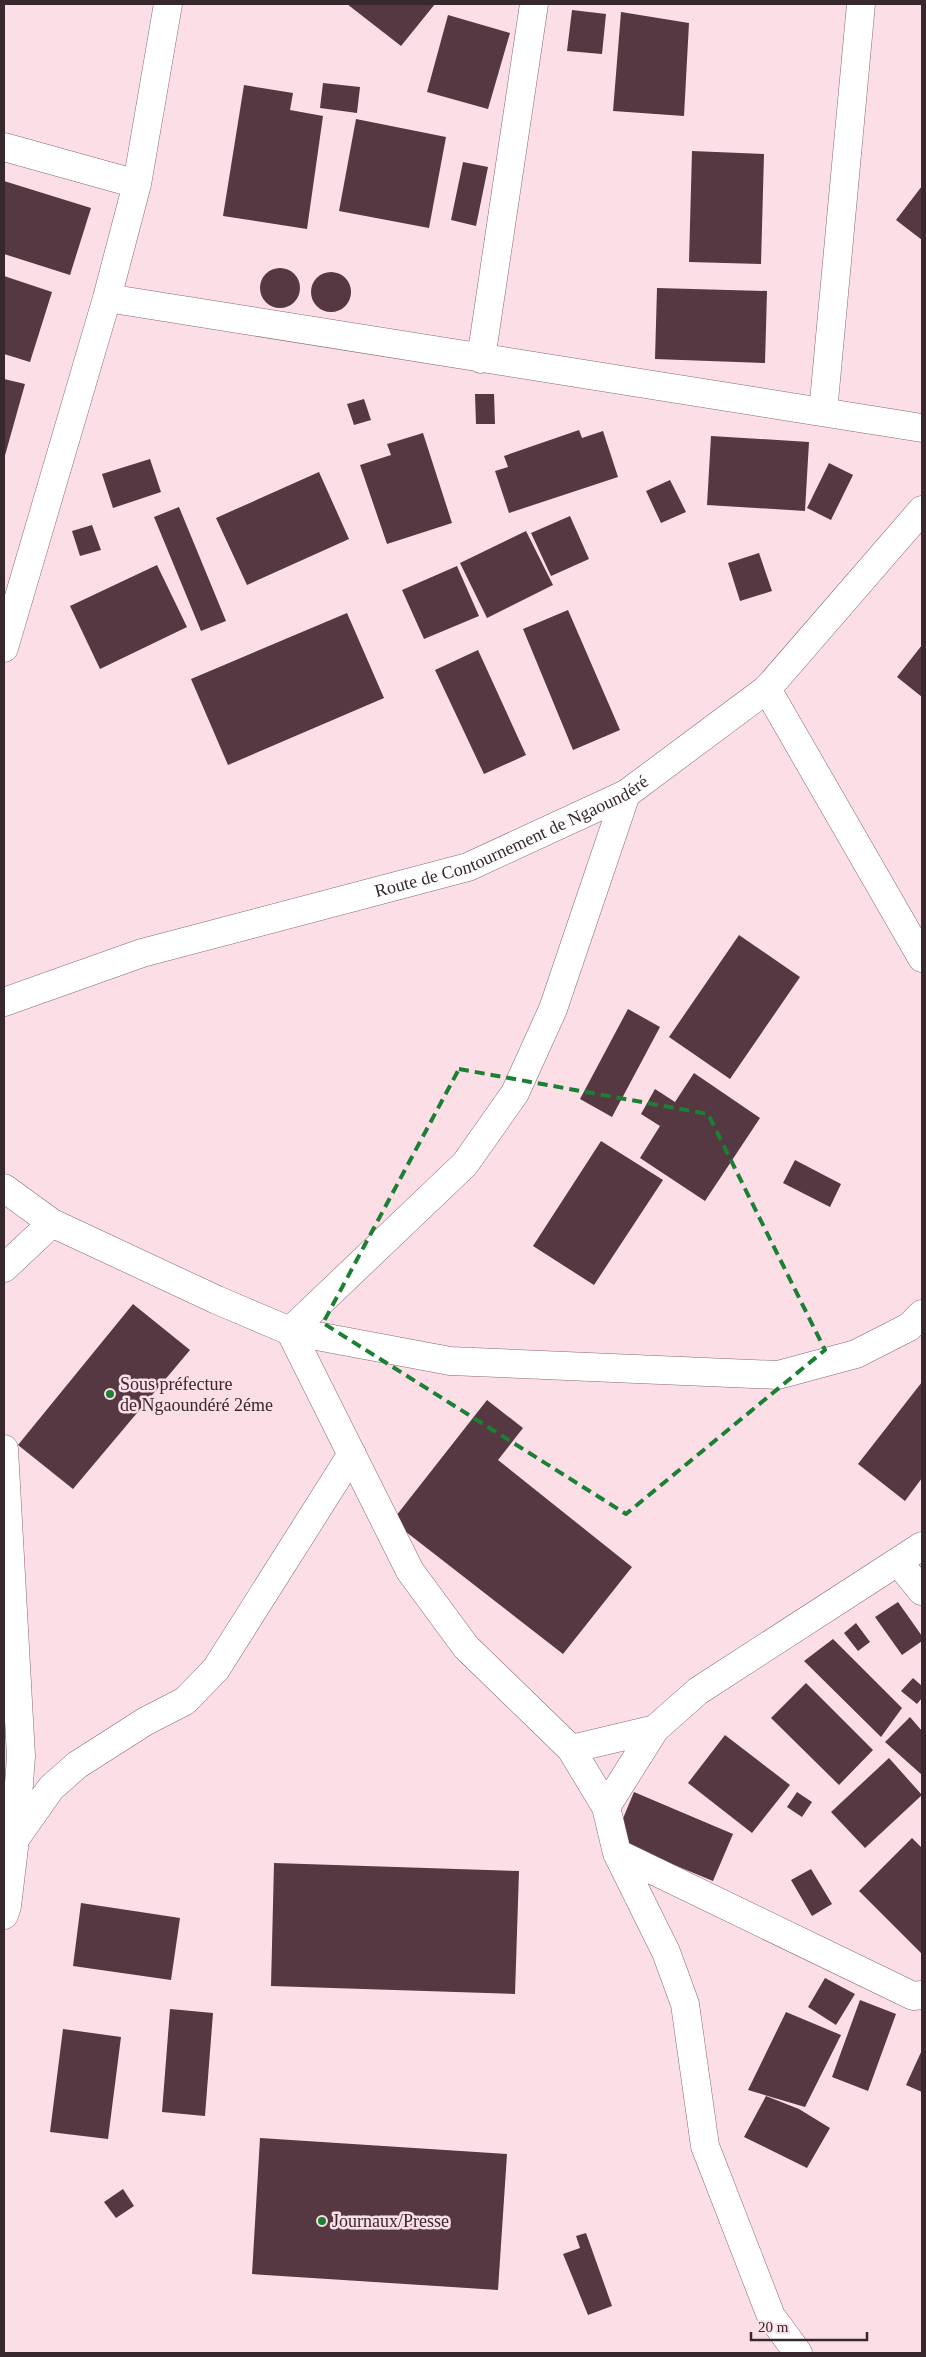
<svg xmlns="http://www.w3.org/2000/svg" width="926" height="2357" viewBox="0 0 926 2357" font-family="Georgia,serif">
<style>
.building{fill:#553842}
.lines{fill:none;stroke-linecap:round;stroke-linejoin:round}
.street-casing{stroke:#886873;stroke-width:29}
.secondary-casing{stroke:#886873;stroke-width:29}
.street{stroke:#fff;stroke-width:28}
.secondary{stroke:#fff;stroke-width:28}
.marked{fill:none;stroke:#1b8034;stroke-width:4;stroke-dasharray:10 6;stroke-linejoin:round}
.poi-dot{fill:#1b8034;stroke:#fcdee7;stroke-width:2}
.labels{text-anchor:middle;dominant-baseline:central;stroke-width:5;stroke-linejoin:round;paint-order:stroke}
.street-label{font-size:18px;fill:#36282d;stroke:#fcdee7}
.poi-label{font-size:18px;fill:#36282d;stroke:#fcdee7;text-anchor:start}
</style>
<rect width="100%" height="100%" fill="#fcdee7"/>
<path class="building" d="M 347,4 L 435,4 L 401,46 Z
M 572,10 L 606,14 L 602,54 L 567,51 Z
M 621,12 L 689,23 L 684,116 L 613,111 Z
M 448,15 L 510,33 L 488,109 L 427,92 Z
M 323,83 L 360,87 L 357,113 L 320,108 Z
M 244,85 L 293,93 L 290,110 L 323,116 L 307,229 L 223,216 Z
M 356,119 L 446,137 L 429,228 L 339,211 Z
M 692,151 L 764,154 L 761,264 L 689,262 Z
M 463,162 L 488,167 L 476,226 L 451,220 Z
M 4,181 L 91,208 L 70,275 L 4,254 Z
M 922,186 L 922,240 L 896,220 Z
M260 288a20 20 0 1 1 40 0a20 20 0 1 1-40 0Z
M311 292a20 20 0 1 1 40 0a20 20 0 1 1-40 0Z
M 4,276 L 52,292 L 30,362 L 4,354 Z
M 657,288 L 767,291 L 765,363 L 655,359 Z
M 4,379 L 25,384 L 4,459 Z
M 475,394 L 494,394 L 495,424 L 476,424 Z
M 364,399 L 371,420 L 354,425 L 347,404 Z
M 579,430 L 582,438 L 603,431 L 618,477 L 509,513 L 495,471 L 508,467 L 504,456 Z
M 423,433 L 452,523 L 387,544 L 360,465 L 391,455 L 387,444 Z
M 711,436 L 809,442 L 805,511 L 707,505 Z
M 150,459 L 161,492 L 113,508 L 102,474 Z
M 829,463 L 853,475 L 831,520 L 807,508 Z
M 319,472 L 349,539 L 247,585 L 216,518 Z
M 670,480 L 686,512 L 661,523 L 646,491 Z
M 179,507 L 226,621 L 201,631 L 154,517 Z
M 570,516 L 589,559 L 551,576 L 531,533 Z
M 92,525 L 101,550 L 80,556 L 72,531 Z
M 526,531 L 553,585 L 487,618 L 460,563 Z
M 759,553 L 772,591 L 740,601 L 728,563 Z
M 157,565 L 187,627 L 100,669 L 70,606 Z
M 457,566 L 479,616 L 424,639 L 402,590 Z
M 568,610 L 620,730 L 573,750 L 523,629 Z
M 347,613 L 384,698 L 228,765 L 191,679 Z
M 922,645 L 922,697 L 897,677 Z
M 478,650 L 526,755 L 484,774 L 435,670 Z
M 739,935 L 800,977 L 730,1079 L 669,1037 Z
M 628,1009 L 660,1027 L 612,1117 L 580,1099 Z
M 694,1073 L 760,1118 L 705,1201 L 640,1158 L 660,1126 L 641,1114 L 655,1089 L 675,1102 Z
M 601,1141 L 663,1180 L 594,1285 L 533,1246 Z
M 795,1160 L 841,1184 L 830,1207 L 783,1183 Z
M 133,1304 L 190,1350 L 73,1489 L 18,1445 Z
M 922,1382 L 922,1478 L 905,1501 L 858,1464 Z
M 487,1400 L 523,1428 L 498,1460 L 632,1567 L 563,1654 L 392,1521 Z
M 898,1602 L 922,1636 L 922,1641 L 902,1655 L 875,1617 Z
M 856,1623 L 870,1642 L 858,1651 L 844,1633 Z
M 833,1639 L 902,1708 L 881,1737 L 804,1661 Z
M 913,1678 L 922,1686 L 922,1698 L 917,1704 L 901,1691 Z
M 806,1683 L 873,1750 L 839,1785 L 771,1718 Z
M 910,1717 L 922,1731 L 922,1775 L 885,1742 Z
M 725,1735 L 790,1785 L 752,1833 L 688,1783 Z
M 889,1758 L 922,1795 L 865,1848 L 831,1812 Z
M 634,1792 L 733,1834 L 713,1881 L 614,1840 Z
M 797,1792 L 812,1802 L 802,1817 L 787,1807 Z
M 912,1838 L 922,1848 L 922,1954 L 859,1891 Z
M 274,1863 L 519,1871 L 515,1994 L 271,1986 Z
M 811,1869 L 832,1904 L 812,1916 L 791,1880 Z
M 81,1903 L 180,1918 L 171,1980 L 73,1966 Z
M 825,1978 L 855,1994 L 836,2025 L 808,2007 Z
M 860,2000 L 896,2014 L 868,2091 L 832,2077 Z
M 170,2009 L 213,2013 L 205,2116 L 162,2112 Z
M 786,2012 L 841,2035 L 805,2107 L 748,2090 Z
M 63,2029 L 121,2037 L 108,2139 L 50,2132 Z
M 922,2050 L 922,2092 L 906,2085 Z
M 766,2096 L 799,2109 L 830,2128 L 807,2168 L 744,2137 Z
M 260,2138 L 507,2154 L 498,2290 L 252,2274 Z
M 123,2189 L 134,2206 L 116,2218 L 104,2202 Z
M 586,2233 L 612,2306 L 588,2315 L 563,2254 L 580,2248 L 576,2236 Z"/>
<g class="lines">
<defs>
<path id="street" d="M 4,147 L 137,184
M 107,298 L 922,428
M 481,359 L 534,4
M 823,412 L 861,4
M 4,648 L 107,298 L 137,184 L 168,4
M 767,689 L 922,958
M 4,1188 L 52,1223 L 217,1300 L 290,1331 L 450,1361 L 778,1375 L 856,1354 L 909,1327 L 922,1314
M 4,1268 L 52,1223
M 290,1331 L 465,1164 L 515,1093 L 553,1009 L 626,794
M 290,1331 L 410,1571 L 466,1647 L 571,1749 L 606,1807
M 4,1449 L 21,1756 L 15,1839 L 7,1906 L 4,1915
M 899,1563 L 922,1591
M 571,1749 L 655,1729
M 15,1839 L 51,1788 L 77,1765 L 146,1721 L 185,1701 L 216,1669 L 352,1454
M 617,1853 L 913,1996 L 922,1995
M 798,2353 L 771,2316 L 705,2146 L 685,2004 L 666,1952 L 617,1853 L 606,1807 L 655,1729 L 698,1691 L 922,1546"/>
<g id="secondary">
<path id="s1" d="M 4,1002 L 142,953 L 468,867 L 626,794 L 767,689 L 922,510"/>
</g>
</defs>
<use href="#street" class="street-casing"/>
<use href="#secondary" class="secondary-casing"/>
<use href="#street" class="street"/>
<use href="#secondary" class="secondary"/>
</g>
<path class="marked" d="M 459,1069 L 708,1114 L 825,1350 L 626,1514 L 323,1323 Z"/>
<g class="poi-dot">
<circle cx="110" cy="1394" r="5"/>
<circle cx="322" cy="2221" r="5"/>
</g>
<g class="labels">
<g class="street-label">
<text stroke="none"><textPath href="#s1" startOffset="535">Route de Contournement de Ngaoundéré</textPath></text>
</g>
<g class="poi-label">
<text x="120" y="1384">Sous préfecture<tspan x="120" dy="21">de Ngaoundéré 2éme</tspan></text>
<text x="332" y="2221">Journaux/Presse</text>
</g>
</g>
<rect width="926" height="2357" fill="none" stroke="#36282d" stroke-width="10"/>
<path d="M751 2332v8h116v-8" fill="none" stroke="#36282d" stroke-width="2.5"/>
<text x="758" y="2332" font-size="15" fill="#36282d" stroke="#fcdee7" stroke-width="4" paint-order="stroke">20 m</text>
</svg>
